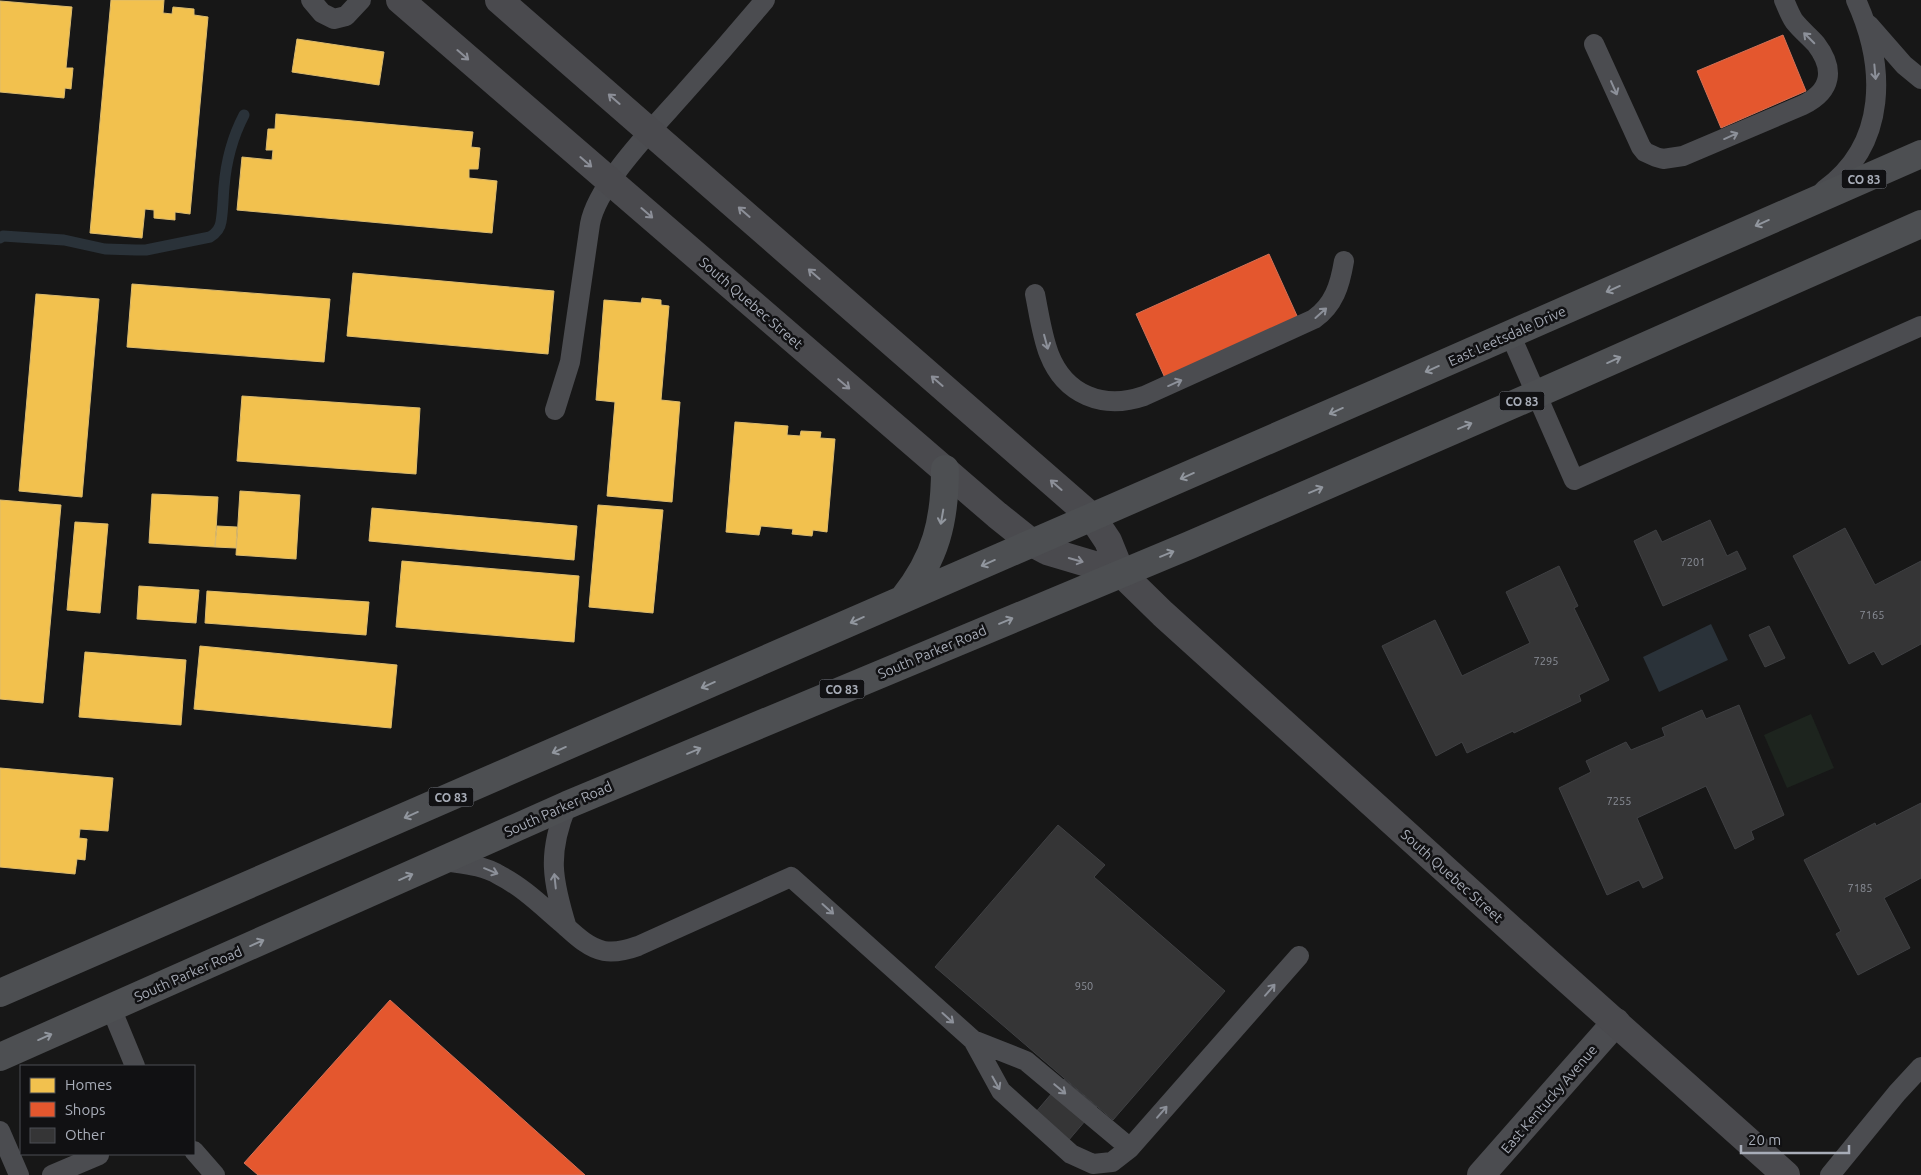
<svg xmlns="http://www.w3.org/2000/svg" width="1921" height="1175" viewBox="0 0 1921 1175" font-family="Ubuntu,sans-serif">
<style>
.green{fill:#1d241e}
.water{fill:#2a3239}
.homes{fill:#f2c14e;stroke:#dcbb6e}
.shops{fill:#e4572e;stroke:#d27157}
.lines{fill:none;stroke-linecap:round;stroke-linejoin:round}
.stream{stroke:#2a3239;stroke-width:11}
.building{fill:#353536;stroke:#3f4043}
.service{stroke:#4b4c50;stroke-width:20}
.minor{stroke:#4b4c50;stroke-width:28}
.secondary{stroke:#4a4a4e;stroke-width:28}
.primary{stroke:#4d4f52;stroke-width:28}
.oneway{stroke:#8c9099}
.oneway2{stroke:#8c8f98}
.oneway3{stroke:#91969e}
.labels{text-anchor:middle;dominant-baseline:central;stroke-width:5;stroke-linejoin:round;paint-order:stroke}
.number-label{font-size:11px;fill:#8b8f98}
.shield{fill:#111113;stroke:#7b7e86;stroke-width:1}
.shield-label{font-size:12px;font-weight:bold;fill:#a8adb8}
.street-label{font-size:14px;fill:#a8adb8;stroke:#111113}
</style>
<rect width="100%" height="100%" fill="#171717"/>
<path class="green" d="M 1811,714 L 1834,768 L 1787,788 L 1764,735 Z"/>
<path class="water" d="M 1711,624 L 1728,660 L 1659,692 L 1643,657 Z"/>
<path class="homes" d="M 111,0 L 164,0 L 163,13 L 172,14 L 173,7 L 194,9 L 194,15 L 208,17 L 190,214 L 175,212 L 175,220 L 154,218 L 154,210 L 145,209 L 142,238 L 90,233 Z
M 0,1 L 72,7 L 66,68 L 73,68 L 71,89 L 65,88 L 64,98 L 0,92 Z
M 297,39 L 384,52 L 379,85 L 292,72 Z
M 276,114 L 473,132 L 471,147 L 480,148 L 478,169 L 469,169 L 469,178 L 497,181 L 492,233 L 237,210 L 242,157 L 272,160 L 273,150 L 266,150 L 268,129 L 275,129 Z
M 353,273 L 554,291 L 548,354 L 347,336 Z
M 132,284 L 330,299 L 324,362 L 127,347 Z
M 36,294 L 99,299 L 82,497 L 19,491 Z
M 642,298 L 661,300 L 661,305 L 669,306 L 661,400 L 680,402 L 672,502 L 607,496 L 615,402 L 596,400 L 604,300 L 641,303 Z
M 242,396 L 420,408 L 416,474 L 237,461 Z
M 735,422 L 788,426 L 787,435 L 800,436 L 801,431 L 821,432 L 820,438 L 835,439 L 827,532 L 813,530 L 812,536 L 792,534 L 793,529 L 761,526 L 759,535 L 726,532 Z
M 240,491 L 300,495 L 296,559 L 236,555 Z
M 152,494 L 218,497 L 215,547 L 149,543 Z
M 0,500 L 61,505 L 43,703 L 0,699 Z
M 598,505 L 663,510 L 653,613 L 589,607 Z
M 372,508 L 577,526 L 574,560 L 369,541 Z
M 75,522 L 108,524 L 100,613 L 67,610 Z
M 217,526 L 237,527 L 236,548 L 215,547 Z
M 402,561 L 579,576 L 574,642 L 396,627 Z
M 139,586 L 199,590 L 196,623 L 137,619 Z
M 207,591 L 369,602 L 366,635 L 205,623 Z
M 200,646 L 397,665 L 391,728 L 194,709 Z
M 85,652 L 186,660 L 181,725 L 79,717 Z
M 0,768 L 113,778 L 108,831 L 80,829 L 79,838 L 87,839 L 85,860 L 77,859 L 75,874 L 0,867 Z"/>
<path class="shops" d="M 1783,35 L 1806,91 L 1721,128 L 1697,71 Z
M 1269,254 L 1298,318 L 1165,378 L 1136,314 Z
M 390,1000 L 585,1175 L 258,1175 L 244,1163 Z"/>
<g class="lines">
<path class="stream" d="M 0,238 L 3,236 L 64,240 L 105,249 L 136,250 L 146,250 L 210,237 C 215,234 220,229 221,222 C 223,211 223,198 224,187 C 226,162 232,138 244,115"/>
</g>
<path class="building" d="M 1710,520 L 1727,556 L 1737,551 L 1746,569 L 1663,606 L 1634,541 L 1656,530 L 1662,542 Z
M 1845,528 L 1875,585 L 1921,561 L 1921,644 L 1882,665 L 1874,651 L 1849,664 L 1793,556 Z
M 1559,566 L 1578,606 L 1574,608 L 1609,680 L 1579,695 L 1581,701 L 1514,733 L 1513,731 L 1467,753 L 1462,742 L 1436,756 L 1382,646 L 1435,620 L 1462,676 L 1530,643 L 1506,592 Z
M 1769,626 L 1785,658 L 1765,667 L 1749,635 Z
M 1739,705 L 1784,815 L 1751,831 L 1754,839 L 1735,849 L 1706,786 L 1637,818 L 1663,878 L 1643,888 L 1639,880 L 1607,895 L 1559,788 L 1591,772 L 1586,761 L 1626,742 L 1631,750 L 1665,736 L 1662,728 L 1702,710 L 1706,719 Z
M 1921,803 L 1921,878 L 1884,898 L 1910,948 L 1858,975 L 1836,934 L 1841,931 L 1804,860 L 1875,823 L 1876,826 Z
M 1058,825 L 1105,865 L 1094,877 L 1225,991 L 1113,1120 L 935,967 Z
M 1064,1079 L 1097,1107 L 1068,1141 L 1035,1113 Z"/>
<g class="lines">
<path class="service" d="M 311,0 L 322,13 L 334,19 L 346,16 L 361,0
M 1869,25 L 1904,65 L 1921,79
M 1594,44 L 1641,147 L 1645,152 L 1656,157 L 1663,159 L 1683,156 L 1803,105 C 1832,91 1835,69 1816,44 C 1809,36 1801,30 1794,21 C 1790,15 1787,7 1784,0
M 1824,190 C 1888,144 1886,66 1856,0
M 1035,294 C 1039,314 1042,336 1049,354 C 1065,395 1103,410 1144,396 L 1314,319 C 1334,305 1340,285 1344,261
M 1510,334 L 1574,480 L 1921,326
M 555,410 L 570,362 L 590,224 C 597,184 657,124 685,92 C 712,62 739,31 765,0
M 567,805 C 547,854 552,879 567,928
M 444,861 C 463,864 483,865 499,875 C 523,887 543,907 563,924 C 574,934 588,948 604,951 C 616,953 627,950 638,946 L 791,877 L 973,1040 L 1001,1091 L 1071,1154 L 1093,1164 L 1112,1162 L 1130,1148 L 1299,956
M 111,1008 L 135,1066
M 973,1040 L 1026,1061 L 1130,1148
M 0,1131 L 19,1175
M 194,1151 L 215,1175
M 52,1175 L 99,1155
M 1830,1175 L 1897,1093 L 1921,1067"/>
<path class="minor" d="M 1481,1175 L 1616,1022"/>
<path class="secondary" d="M 400,0 L 997,515 L 1032,543 L 1047,551 L 1121,573
M 499,0 L 1092,517 L 1108,541 L 1121,573 L 1163,614 L 1542,957 L 1786,1175"/>
<path class="primary" d="M 903,599 C 936,558 945,521 945,469
M 0,993 L 1381,391 L 1921,154
M 0,1057 L 567,805 L 1190,545 L 1537,394 L 1921,224"/>
</g>
<defs><path id="oneway-shaft" d="M-6 0H5M1.5-3L5.5 0L1.5 3" fill="none" stroke-width="1.6" stroke-linecap="round" stroke-linejoin="round" transform="scale(1.25)"/></defs>
<g class="oneway">
<use href="#oneway-shaft" transform="translate(1809 38) rotate(-135)"/>
<use href="#oneway-shaft" transform="translate(1875 72) rotate(85)"/>
<use href="#oneway-shaft" transform="translate(1614 88) rotate(66)"/>
<use href="#oneway-shaft" transform="translate(1731 136) rotate(-24)"/>
<use href="#oneway-shaft" transform="translate(1321 313) rotate(-42)"/>
<use href="#oneway-shaft" transform="translate(1046 342) rotate(75)"/>
<use href="#oneway-shaft" transform="translate(1175 383) rotate(-24)"/>
<use href="#oneway-shaft" transform="translate(491 871) rotate(22)"/>
<use href="#oneway-shaft" transform="translate(555 881) rotate(-96)"/>
<use href="#oneway-shaft" transform="translate(828 909) rotate(42)"/>
<use href="#oneway-shaft" transform="translate(1270 990) rotate(-49)"/>
<use href="#oneway-shaft" transform="translate(948 1018) rotate(42)"/>
<use href="#oneway-shaft" transform="translate(996 1083) rotate(61)"/>
<use href="#oneway-shaft" transform="translate(1060 1089) rotate(40)"/>
<use href="#oneway-shaft" transform="translate(1162 1112) rotate(-49)"/>
</g>
<g class="oneway2">
<use href="#oneway-shaft" transform="translate(463 55) rotate(41)"/>
<use href="#oneway-shaft" transform="translate(614 99) rotate(-139)"/>
<use href="#oneway-shaft" transform="translate(586 162) rotate(41)"/>
<use href="#oneway-shaft" transform="translate(744 212) rotate(-139)"/>
<use href="#oneway-shaft" transform="translate(647 213) rotate(41)"/>
<use href="#oneway-shaft" transform="translate(814 274) rotate(-139)"/>
<use href="#oneway-shaft" transform="translate(937 381) rotate(-139)"/>
<use href="#oneway-shaft" transform="translate(844 384) rotate(40)"/>
<use href="#oneway-shaft" transform="translate(1056 485) rotate(-139)"/>
<use href="#oneway-shaft" transform="translate(1076 560) rotate(16)"/>
</g>
<g class="oneway3">
<use href="#oneway-shaft" transform="translate(1762 223) rotate(156)"/>
<use href="#oneway-shaft" transform="translate(1613 289) rotate(156)"/>
<use href="#oneway-shaft" transform="translate(1614 360) rotate(-24)"/>
<use href="#oneway-shaft" transform="translate(1432 369) rotate(156)"/>
<use href="#oneway-shaft" transform="translate(1336 411) rotate(156)"/>
<use href="#oneway-shaft" transform="translate(1465 426) rotate(-23)"/>
<use href="#oneway-shaft" transform="translate(1187 476) rotate(156)"/>
<use href="#oneway-shaft" transform="translate(1316 490) rotate(-23)"/>
<use href="#oneway-shaft" transform="translate(942 517) rotate(100)"/>
<use href="#oneway-shaft" transform="translate(1167 554) rotate(-22)"/>
<use href="#oneway-shaft" transform="translate(988 563) rotate(156)"/>
<use href="#oneway-shaft" transform="translate(857 620) rotate(156)"/>
<use href="#oneway-shaft" transform="translate(1006 621) rotate(-23)"/>
<use href="#oneway-shaft" transform="translate(708 685) rotate(156)"/>
<use href="#oneway-shaft" transform="translate(559 750) rotate(156)"/>
<use href="#oneway-shaft" transform="translate(694 751) rotate(-23)"/>
<use href="#oneway-shaft" transform="translate(411 815) rotate(156)"/>
<use href="#oneway-shaft" transform="translate(406 877) rotate(-24)"/>
<use href="#oneway-shaft" transform="translate(257 943) rotate(-24)"/>
<use href="#oneway-shaft" transform="translate(45 1037) rotate(-24)"/>
</g>
<g class="labels">
<g class="number-label">
<text x="1693" y="562">7201</text>
<text x="1872" y="615">7165</text>
<text x="1546" y="661">7295</text>
<text x="1619" y="801">7255</text>
<text x="1860" y="888">7185</text>
<text x="1084" y="986">950</text>
</g>
<g class="shield">
<rect x="1841.5" y="169.5" width="45" height="19" rx="4"/>
<rect x="1499.5" y="391.5" width="45" height="19" rx="4"/>
<rect x="819.5" y="679.5" width="45" height="19" rx="4"/>
<rect x="428.5" y="787.5" width="45" height="19" rx="4"/>
</g>
<g class="shield-label">
<text x="1864" y="179">CO 83</text>
<text x="1522" y="401">CO 83</text>
<text x="842" y="689">CO 83</text>
<text x="451" y="797">CO 83</text>
</g>
<g class="street-label">
<text transform="translate(751 303) rotate(41)">South Quebec Street</text>
<text transform="translate(1507 336) rotate(-24)">East Leetsdale Drive</text>
<text transform="translate(932 652) rotate(-23)">South Parker Road</text>
<text transform="translate(558 809) rotate(-24)">South Parker Road</text>
<text transform="translate(1452 876) rotate(42)">South Quebec Street</text>
<text transform="translate(188 974) rotate(-24)">South Parker Road</text>
<text transform="translate(1549 1099) rotate(-49)">East Kentucky Avenue</text>
</g>
</g>
<rect x="20" y="1065" width="175" height="90" fill="#111113" stroke="#4d4f55"/>
<rect x="30" y="1078" width="25" height="15" fill="#f2c14e" stroke="#4d4f55"/>
<text x="65" y="1090" font-size="15" fill="#a8adb8">Homes</text>
<rect x="30" y="1102" width="25" height="15" fill="#e4572e" stroke="#4d4f55"/>
<text x="65" y="1115" font-size="15" fill="#a8adb8">Shops</text>
<rect x="30" y="1128" width="25" height="15" fill="#353536" stroke="#4d4f55"/>
<text x="65" y="1140" font-size="15" fill="#a8adb8">Other</text>
<path d="M1741 1145v8h108v-8" fill="none" stroke="#a8adb8" stroke-width="2.5"/>
<text x="1748" y="1145" font-size="15" fill="#a8adb8" stroke="#111113" stroke-width="4" paint-order="stroke">20 m</text>
</svg>
